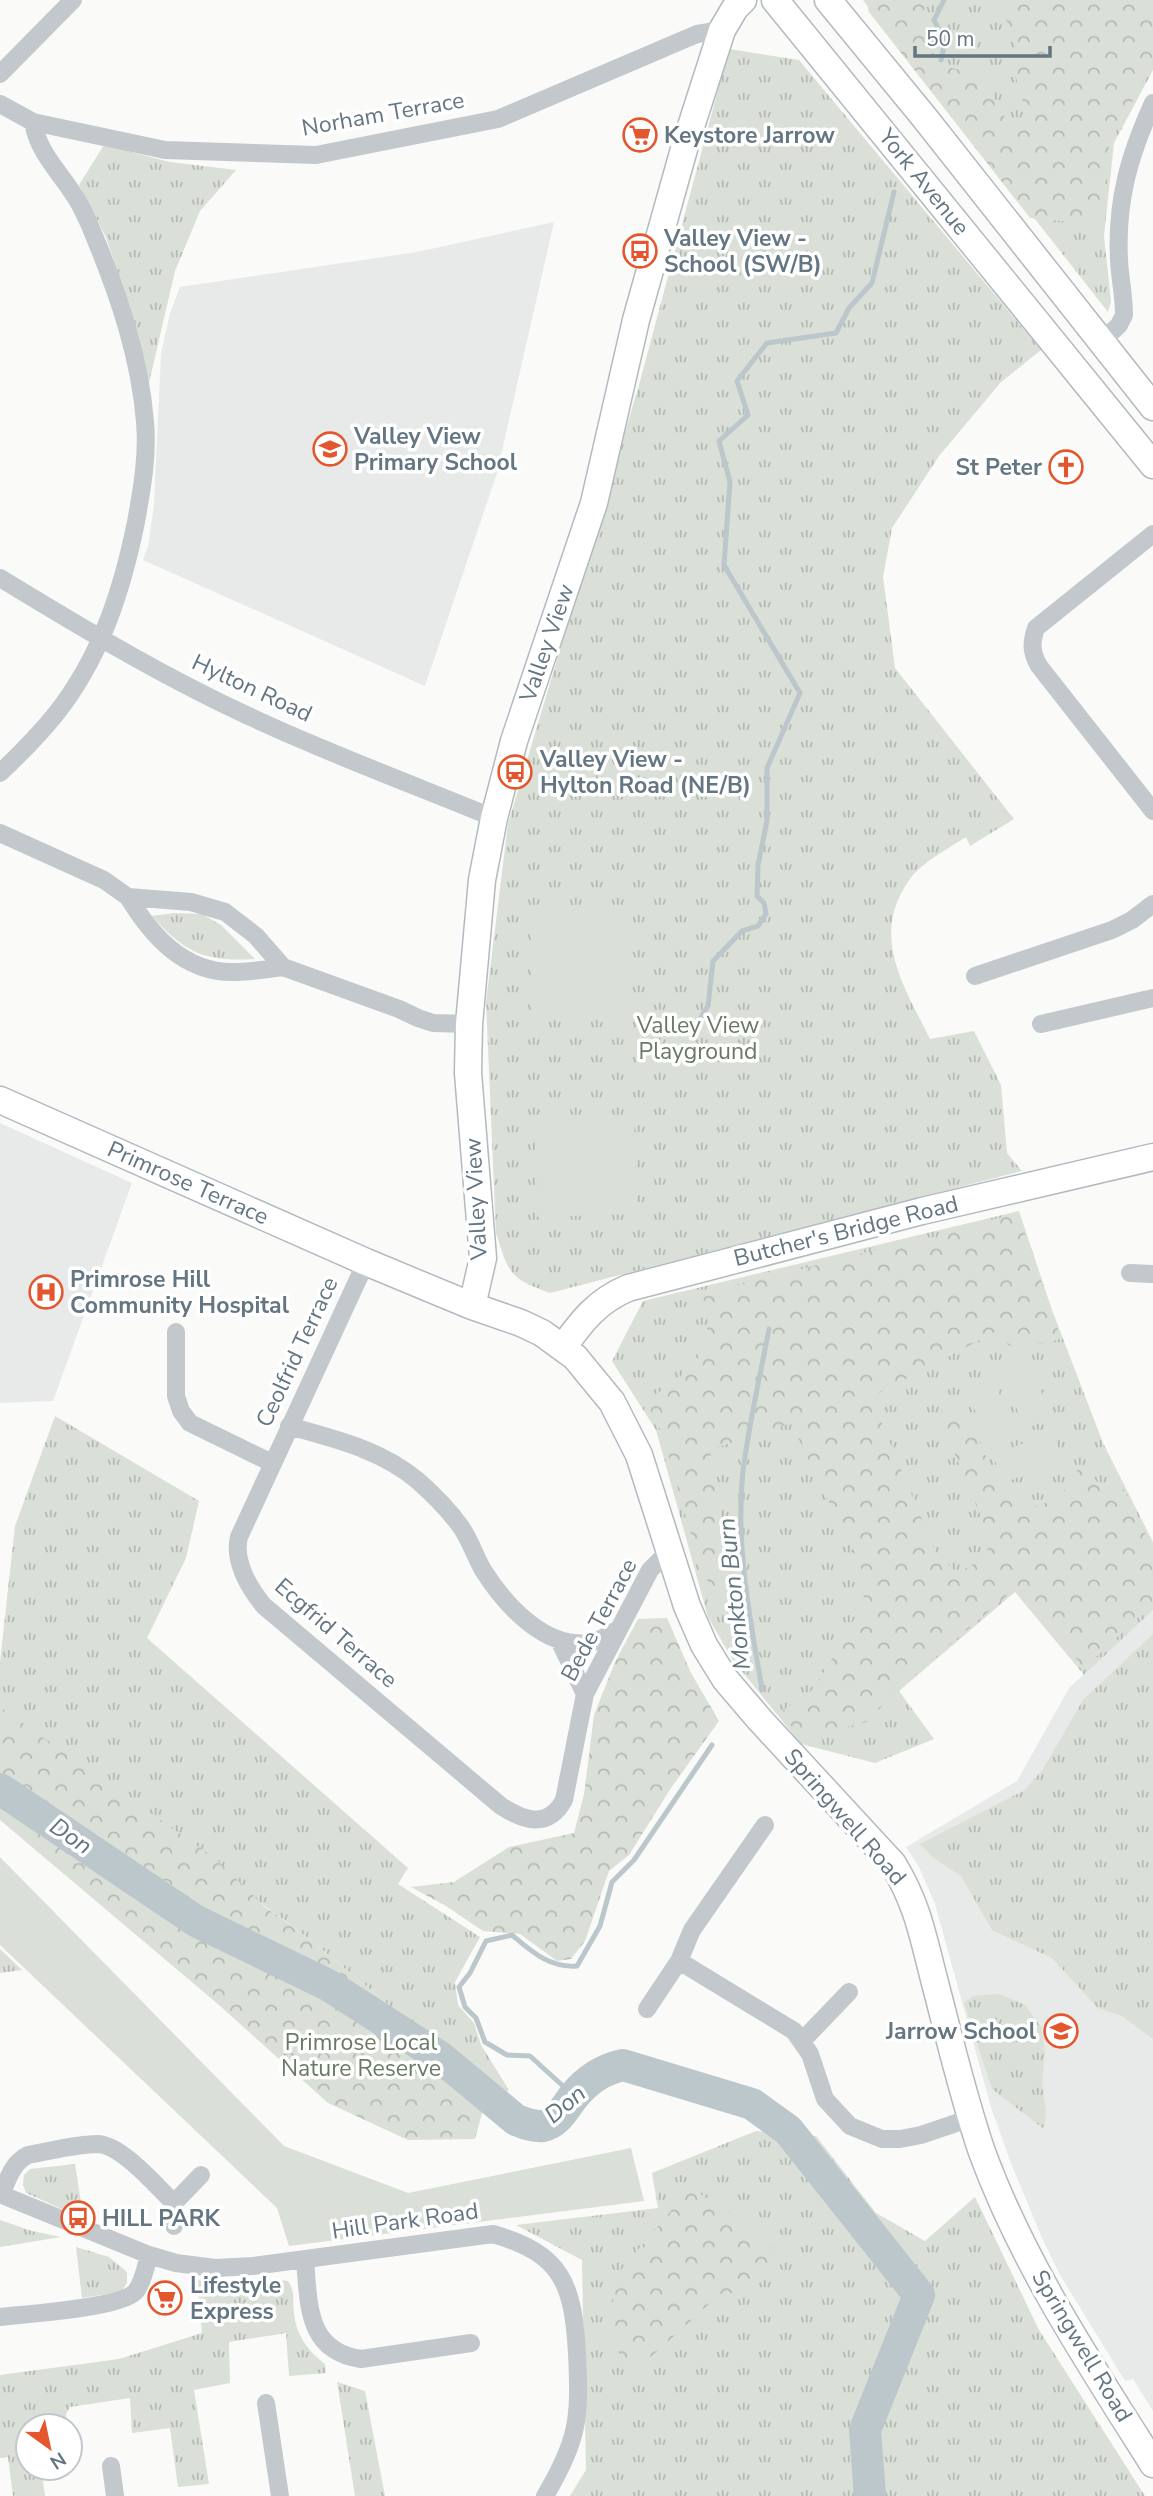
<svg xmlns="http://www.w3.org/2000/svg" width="1153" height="2496" viewBox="0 0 1153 2496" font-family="'Nunito Sans',sans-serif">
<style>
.built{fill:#e8e9e9}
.grass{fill:url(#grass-tufts)}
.forest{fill:url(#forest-crowns)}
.garden{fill:#dadfd7}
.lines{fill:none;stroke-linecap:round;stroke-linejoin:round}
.stream{stroke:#bbc7cb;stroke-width:5}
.river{stroke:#bbc7cb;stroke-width:32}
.secondary-casing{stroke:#b3babf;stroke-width:29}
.street{stroke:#c3c8cc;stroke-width:18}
.secondary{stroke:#fff;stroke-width:26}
.labels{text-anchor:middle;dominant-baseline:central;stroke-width:7;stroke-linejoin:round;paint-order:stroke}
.street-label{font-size:23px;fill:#657683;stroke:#fff}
.poi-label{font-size:23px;font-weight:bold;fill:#657683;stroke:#fff;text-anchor:start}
.park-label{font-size:23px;fill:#687a64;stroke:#fff}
.water-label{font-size:24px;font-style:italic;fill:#60757c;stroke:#fff}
</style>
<defs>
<pattern id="grass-tufts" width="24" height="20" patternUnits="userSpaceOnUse" patternTransform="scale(1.75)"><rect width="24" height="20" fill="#dadfd7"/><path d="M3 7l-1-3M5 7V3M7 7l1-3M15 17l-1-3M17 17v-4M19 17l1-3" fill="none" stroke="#b4b9b4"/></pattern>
<pattern id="forest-crowns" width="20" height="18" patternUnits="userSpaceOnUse" patternTransform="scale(1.75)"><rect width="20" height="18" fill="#dadfd7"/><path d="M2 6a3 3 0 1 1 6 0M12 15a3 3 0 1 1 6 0" fill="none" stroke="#b4b9b4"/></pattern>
</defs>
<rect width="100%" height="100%" fill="#fafaf8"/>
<path class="built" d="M 554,222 L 497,473 L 425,686 L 143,560 L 148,546 L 154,505 L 161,354 L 170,313 L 180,287 L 417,252 Z
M 0,1123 L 132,1183 L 53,1401 L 0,1403 Z
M 1153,1610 L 1153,2411 L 1133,2379 L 1125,2381 L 1060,2275 L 1042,2238 L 1012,2166 L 991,2107 L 935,1904 L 918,1865 L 906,1847 L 1017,1781 L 1069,1688 Z"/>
<path class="grass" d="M 863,0 L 1153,0 L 1153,70 L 1114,143 L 1104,236 L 1111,302 L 1108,312 Z
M 729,49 L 799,60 L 1041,350 L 1001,382 L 939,456 L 892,528 L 883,577 L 895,668 L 1014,819 L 970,846 L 966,837 C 949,848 921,863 910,879 C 869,935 904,986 930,1039 L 974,1031 L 1001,1085 L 1007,1153 L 1022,1171 L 550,1293 C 509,1278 509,1274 496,1233 L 486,1002 L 508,824 L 639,385 Z
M 104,145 L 170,162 L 236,170 L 200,211 L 175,271 L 149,383 L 139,337 L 106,237 L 79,185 Z
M 174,913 L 202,914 L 221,925 L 255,959 C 205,962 185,953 152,916 Z
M 1019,1211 L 1052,1310 L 1103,1443 L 1153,1542 L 1153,1610 L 1084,1675 L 1015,1592 L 899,1691 L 934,1739 L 875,1763 L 801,1744 L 732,1659 L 708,1617 L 656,1430 L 612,1361 L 643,1301 Z
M 55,1416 L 199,1501 L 186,1558 L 147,1638 L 408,1868 L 398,1884 L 480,1937 L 455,1982 L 458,2005 L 474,2023 L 481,2045 L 509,2090 L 498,2098 L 489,2088 L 313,1942 L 0,1707 L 0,1662 L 15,1526 Z
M 1153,1634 L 1153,2039 L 1122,2016 L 1098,2008 L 1052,1958 L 992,1930 L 961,1876 L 932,1857 L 920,1844 L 1025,1790 L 1043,1769 L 1083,1700 Z
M 0,1949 L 22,1970 L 0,1973 Z
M 999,1994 L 1025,2005 L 1041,2027 L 1045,2052 L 1042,2082 L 1046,2112 L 1044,2129 L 992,2089 L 964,2003 L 973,1996 Z
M 756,2131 L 816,2136 L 876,2213 L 925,2241 L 975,2197 L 1039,2330 L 1145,2496 L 570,2496 L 586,2470 L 582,2260 L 516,2225 L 658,2208 L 652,2173 Z
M 75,2164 L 83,2215 L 73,2214 L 26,2193 L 23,2185 L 24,2175 L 30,2169 Z
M 0,2220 L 32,2231 L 61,2237 L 0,2247 Z
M 76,2247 L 109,2257 L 127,2272 L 127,2283 L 121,2292 L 82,2298 Z
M 271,2279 L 288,2281 C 296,2292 292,2300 294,2313 C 296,2335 308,2351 325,2364 L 326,2373 L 289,2376 L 286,2333 L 229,2342 L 230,2383 L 194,2390 L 209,2484 L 178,2487 L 170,2428 L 132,2433 L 130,2398 L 70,2407 L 66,2414 L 67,2426 L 28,2426 L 28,2468 L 41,2468 L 45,2496 L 13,2496 L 8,2457 L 0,2458 L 0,2375 L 119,2359 L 202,2333 L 197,2280 L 216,2282 Z
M 337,2382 L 365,2391 L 385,2496 L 355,2496 Z"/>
<path class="forest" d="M 866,0 L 930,0 L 920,16 L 925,46 L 951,68 L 981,74 L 1012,130 L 1020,131 L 1026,113 L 1016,78 L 1014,44 L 1003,11 L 1007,0 L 1153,0 L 1153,64 L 1109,144 L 1105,225 L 1030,218 L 869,12 Z
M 1018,1213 L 1061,1339 L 1020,1348 L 1008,1345 L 997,1331 L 871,1397 L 936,1553 L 957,1573 C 973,1565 989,1558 990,1538 L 941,1421 L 942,1402 L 958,1407 L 976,1434 L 995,1477 L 1019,1511 C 1032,1507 1054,1503 1063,1492 C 1070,1483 1068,1475 1079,1469 L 1088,1472 L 1103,1488 L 1121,1484 L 1153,1549 L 1153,1604 L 1084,1668 L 1016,1588 L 897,1690 L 867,1722 L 827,1732 L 795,1732 L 782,1711 L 812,1690 L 829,1664 L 863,1603 L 866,1579 L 791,1423 L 710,1450 L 734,1594 L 714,1591 L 701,1570 L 662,1433 L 645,1400 L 673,1384 L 700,1356 L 710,1318 L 702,1295 L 894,1245 L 930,1248 L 941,1242 L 954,1230 Z
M 667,1618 L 691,1673 L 719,1721 L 671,1788 L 629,1855 L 609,1871 L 585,1941 L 571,1959 L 557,1961 L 520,1934 L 483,1931 L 446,1906 L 411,1887 L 454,1882 L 509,1847 L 574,1833 L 584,1794 L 594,1715 L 615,1662 L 638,1619 Z
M 0,1707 L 216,1859 L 264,1906 L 313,1942 L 489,2088 L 475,2139 L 408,2140 L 328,2103 L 219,2005 L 0,1820 Z
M 694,2190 L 735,2217 L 770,2246 L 772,2272 L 749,2292 L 720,2294 L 652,2356 L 625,2366 L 607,2328 L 620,2271 L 681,2199 Z"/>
<path class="garden" d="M 630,909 L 631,1012 L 532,1013 L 531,911 Z
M 634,1118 L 637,1214 L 538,1217 L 535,1121 Z
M 1028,1359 L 1052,1418 L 1025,1429 L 1001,1370 Z
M 992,1376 L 1017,1435 L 990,1446 L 965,1387 Z
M 1052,1431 L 1063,1458 L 1004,1483 L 993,1456 Z
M 0,1857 L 284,2146 L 408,2193 L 631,2148 L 644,2201 L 289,2246 L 277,2208 L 0,1945 Z"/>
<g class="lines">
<path class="stream" d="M 941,60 L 945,42 L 934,20 L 944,0
M 698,1022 L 708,1006 L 713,961 L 742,931 L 758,926 L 766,914 L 764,903 L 757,896 L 758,865 L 767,821 L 767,768 L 800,693 L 724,565 L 730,482 L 719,441 L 748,415 L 737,381 L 767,343 L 836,333 L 849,308 L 872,283 L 894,192
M 762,1689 C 750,1619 735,1543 743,1471 C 749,1424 760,1376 769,1329
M 574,2096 L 530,2056 L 507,2055 L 485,2042 L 476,2018 L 465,2007 L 459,1987 L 470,1973 L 486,1941 L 512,1935 C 532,1952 550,1968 577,1966 L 600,1926 L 612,1882 L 634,1860 L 712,1745"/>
<path class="river" d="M 0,1789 L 196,1921 L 328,1985 L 440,2057 L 516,2120 C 524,2123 534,2127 543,2126 C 558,2123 565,2107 574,2096 C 587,2080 604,2069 623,2065 L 752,2104 L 788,2130 L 919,2295 L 865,2430 L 870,2496"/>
<defs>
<path id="secondary" d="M 775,0 L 1153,465
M 828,0 L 924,117 L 1153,407
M 0,1100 L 366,1262 L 472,1306 L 521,1323 L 542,1333 L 575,1357 L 612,1402 L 639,1455 L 687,1606 L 704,1645 L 725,1679 L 760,1720 L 893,1864 C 918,1905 923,1937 935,1983 C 950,2040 963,2097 982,2152 C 1023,2264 1090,2364 1153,2464
M 472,1306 L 483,1258 L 468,1073 L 469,1024 L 482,880 L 494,818 L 514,741 L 594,503 L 636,320 L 686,142 L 722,30 L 735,8 L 743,0
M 563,1347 C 582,1321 597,1301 628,1288 L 922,1211 L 1153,1157"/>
</defs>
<use href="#secondary" class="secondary-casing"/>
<path class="street" d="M 0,74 L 73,0
M 0,104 L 33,122 L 165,150 L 316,155 L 498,119 L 697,34 L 722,30
M 1100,343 L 1119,325 L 1124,315 C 1124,296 1120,279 1119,260 C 1116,201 1129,156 1153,103
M 1153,534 L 1036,628 C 1031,643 1031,652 1039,666 L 1153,811
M 0,578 C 69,620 137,661 209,697 C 301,743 399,779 494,818
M 0,773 C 19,755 38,736 55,715 C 100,659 122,591 136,522 C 142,489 148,455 145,422 C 140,358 119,296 95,238 C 89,223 83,208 74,195 C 58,170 38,152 33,122
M 0,833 L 104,880 L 128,897 L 191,902 L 225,912 L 256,936 L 283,967 L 399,1009 L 418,1018 L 433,1023 L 469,1024
M 128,897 C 152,936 184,973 234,972 C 250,972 267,969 283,967
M 975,976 L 1112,930 L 1132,920 L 1153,904
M 1041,1024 L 1153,998
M 366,1262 L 239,1537 C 233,1561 249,1588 264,1606 L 501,1806 C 524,1821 548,1829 564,1800 L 585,1694 L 650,1570 L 669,1551
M 1130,1273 L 1152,1274
M 176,1332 L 176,1396 L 181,1411 L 190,1423 L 272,1463
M 289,1426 C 334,1439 380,1449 417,1480 C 433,1494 448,1509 461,1527 C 470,1540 475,1556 483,1570 C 505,1605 547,1652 593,1642 C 601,1640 610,1634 617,1630
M 559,1640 L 585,1694
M 679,1961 L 794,2031 L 810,2054 L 825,2099 L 850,2126 L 882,2139 L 900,2139 L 921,2135 L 971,2118
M 647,2009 L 679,1961 L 692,1930 L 765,1825
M 802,2041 L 849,1992
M 0,2194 L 149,2255 L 176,2263 L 215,2268 L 253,2266 L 493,2234 C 563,2254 573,2285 577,2353 C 580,2418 579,2439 545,2496
M 1,2195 C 8,2179 12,2163 28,2155 C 51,2151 76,2144 98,2144 C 122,2145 157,2187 174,2203
M 174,2226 L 174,2203 L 201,2175
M 305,2260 C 309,2304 306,2351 361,2359 L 471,2343
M 0,2317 C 26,2314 123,2308 136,2291 C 143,2282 146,2266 149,2255
M 266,2403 L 280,2496
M 111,2466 L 115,2496"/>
<use href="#secondary" class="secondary"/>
</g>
<defs>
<symbol id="supermarket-ring" viewBox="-11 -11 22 22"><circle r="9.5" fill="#fff" stroke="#e4572e" stroke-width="1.5"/><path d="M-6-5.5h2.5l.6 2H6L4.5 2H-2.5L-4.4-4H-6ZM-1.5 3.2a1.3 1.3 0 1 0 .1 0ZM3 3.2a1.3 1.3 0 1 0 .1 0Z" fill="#e4572e"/></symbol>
<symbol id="bus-ring" viewBox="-11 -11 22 22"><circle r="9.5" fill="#fff" stroke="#e4572e" stroke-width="1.5"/><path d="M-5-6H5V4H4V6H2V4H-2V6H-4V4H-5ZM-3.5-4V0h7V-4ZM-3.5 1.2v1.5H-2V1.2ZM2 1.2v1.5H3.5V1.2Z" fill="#e4572e"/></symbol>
<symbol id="school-ring" viewBox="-11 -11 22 22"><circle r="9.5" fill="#fff" stroke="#e4572e" stroke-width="1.5"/><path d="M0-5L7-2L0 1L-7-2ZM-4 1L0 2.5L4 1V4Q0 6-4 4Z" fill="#e4572e"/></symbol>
<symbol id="church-ring" viewBox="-11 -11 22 22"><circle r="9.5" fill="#fff" stroke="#e4572e" stroke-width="1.5"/><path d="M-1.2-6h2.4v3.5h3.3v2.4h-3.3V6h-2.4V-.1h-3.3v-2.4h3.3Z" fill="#e4572e"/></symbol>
<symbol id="hospital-ring" viewBox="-11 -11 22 22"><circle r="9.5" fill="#fff" stroke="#e4572e" stroke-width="1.5"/><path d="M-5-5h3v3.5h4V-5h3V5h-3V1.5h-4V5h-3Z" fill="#e4572e"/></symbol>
</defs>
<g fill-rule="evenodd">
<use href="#supermarket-ring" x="621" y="116" width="38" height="38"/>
<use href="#bus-ring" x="621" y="232" width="38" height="38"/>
<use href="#school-ring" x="311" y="430" width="38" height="38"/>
<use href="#church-ring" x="1047" y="448" width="38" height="38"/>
<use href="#bus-ring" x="496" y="753" width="38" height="38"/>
<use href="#hospital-ring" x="27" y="1273" width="38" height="38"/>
<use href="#school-ring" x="1042" y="2012" width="38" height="38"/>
<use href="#bus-ring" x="59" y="2199" width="38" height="38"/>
<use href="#supermarket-ring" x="146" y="2279" width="38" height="38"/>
</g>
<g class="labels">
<g class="street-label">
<text transform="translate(383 114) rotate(-10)">Norham Terrace</text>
<text transform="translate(924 182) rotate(51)">York Avenue</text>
<text transform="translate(547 643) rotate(-71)">Valley View</text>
<text transform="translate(252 688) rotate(25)">Hylton Road</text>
<text transform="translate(188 1183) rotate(24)">Primrose Terrace</text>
<text transform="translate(476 1199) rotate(-93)">Valley View</text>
<text transform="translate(846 1231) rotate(-14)">Butcher's Bridge Road</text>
<text transform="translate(297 1352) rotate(-65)">Ceolfrid Terrace</text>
<text transform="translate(599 1620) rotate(-62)">Bede Terrace</text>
<text transform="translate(336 1633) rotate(41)">Ecgfrid Terrace</text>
<text transform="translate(845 1817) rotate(49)">Springwell Road</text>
<text transform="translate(405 2221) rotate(-8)">Hill Park Road</text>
<text transform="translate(1082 2346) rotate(59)">Springwell Road</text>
</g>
<g class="poi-label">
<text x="664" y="135">Keystore Jarrow</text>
<text x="664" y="238">Valley View -<tspan x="664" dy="26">School (SW/B)</tspan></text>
<text x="354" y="436">Valley View<tspan x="354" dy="26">Primary School</tspan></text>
<text x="1042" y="467" text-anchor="end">St Peter</text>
<text x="540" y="759">Valley View -<tspan x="540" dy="26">Hylton Road (NE/B)</tspan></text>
<text x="70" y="1279">Primrose Hill<tspan x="70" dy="26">Community Hospital</tspan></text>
<text x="1036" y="2031" text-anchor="end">Jarrow School</text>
<text x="102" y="2218">HILL PARK</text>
<text x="190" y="2285">Lifestyle<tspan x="190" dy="26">Express</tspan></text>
</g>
<g class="park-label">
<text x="698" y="1025">Valley View<tspan x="698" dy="26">Playground</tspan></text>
<text x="361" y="2042">Primrose Local<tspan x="361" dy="26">Nature Reserve</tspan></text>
</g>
<g class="water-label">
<text transform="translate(734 1594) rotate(-96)">Monkton Burn</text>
<text transform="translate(71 1836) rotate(34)">Don</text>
<text transform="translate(565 2104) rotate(-40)">Don</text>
</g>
</g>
<g transform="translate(49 2447) rotate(147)"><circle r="33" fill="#ffffff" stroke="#c1c8cd" stroke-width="2"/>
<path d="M0-5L12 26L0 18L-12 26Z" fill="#e4572e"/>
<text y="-10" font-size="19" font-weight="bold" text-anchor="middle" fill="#657683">N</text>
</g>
<path d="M915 46v10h135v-10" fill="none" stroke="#657683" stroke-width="3.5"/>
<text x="926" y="46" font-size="21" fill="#657683" stroke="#ffffff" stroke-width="5" paint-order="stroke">50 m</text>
</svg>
